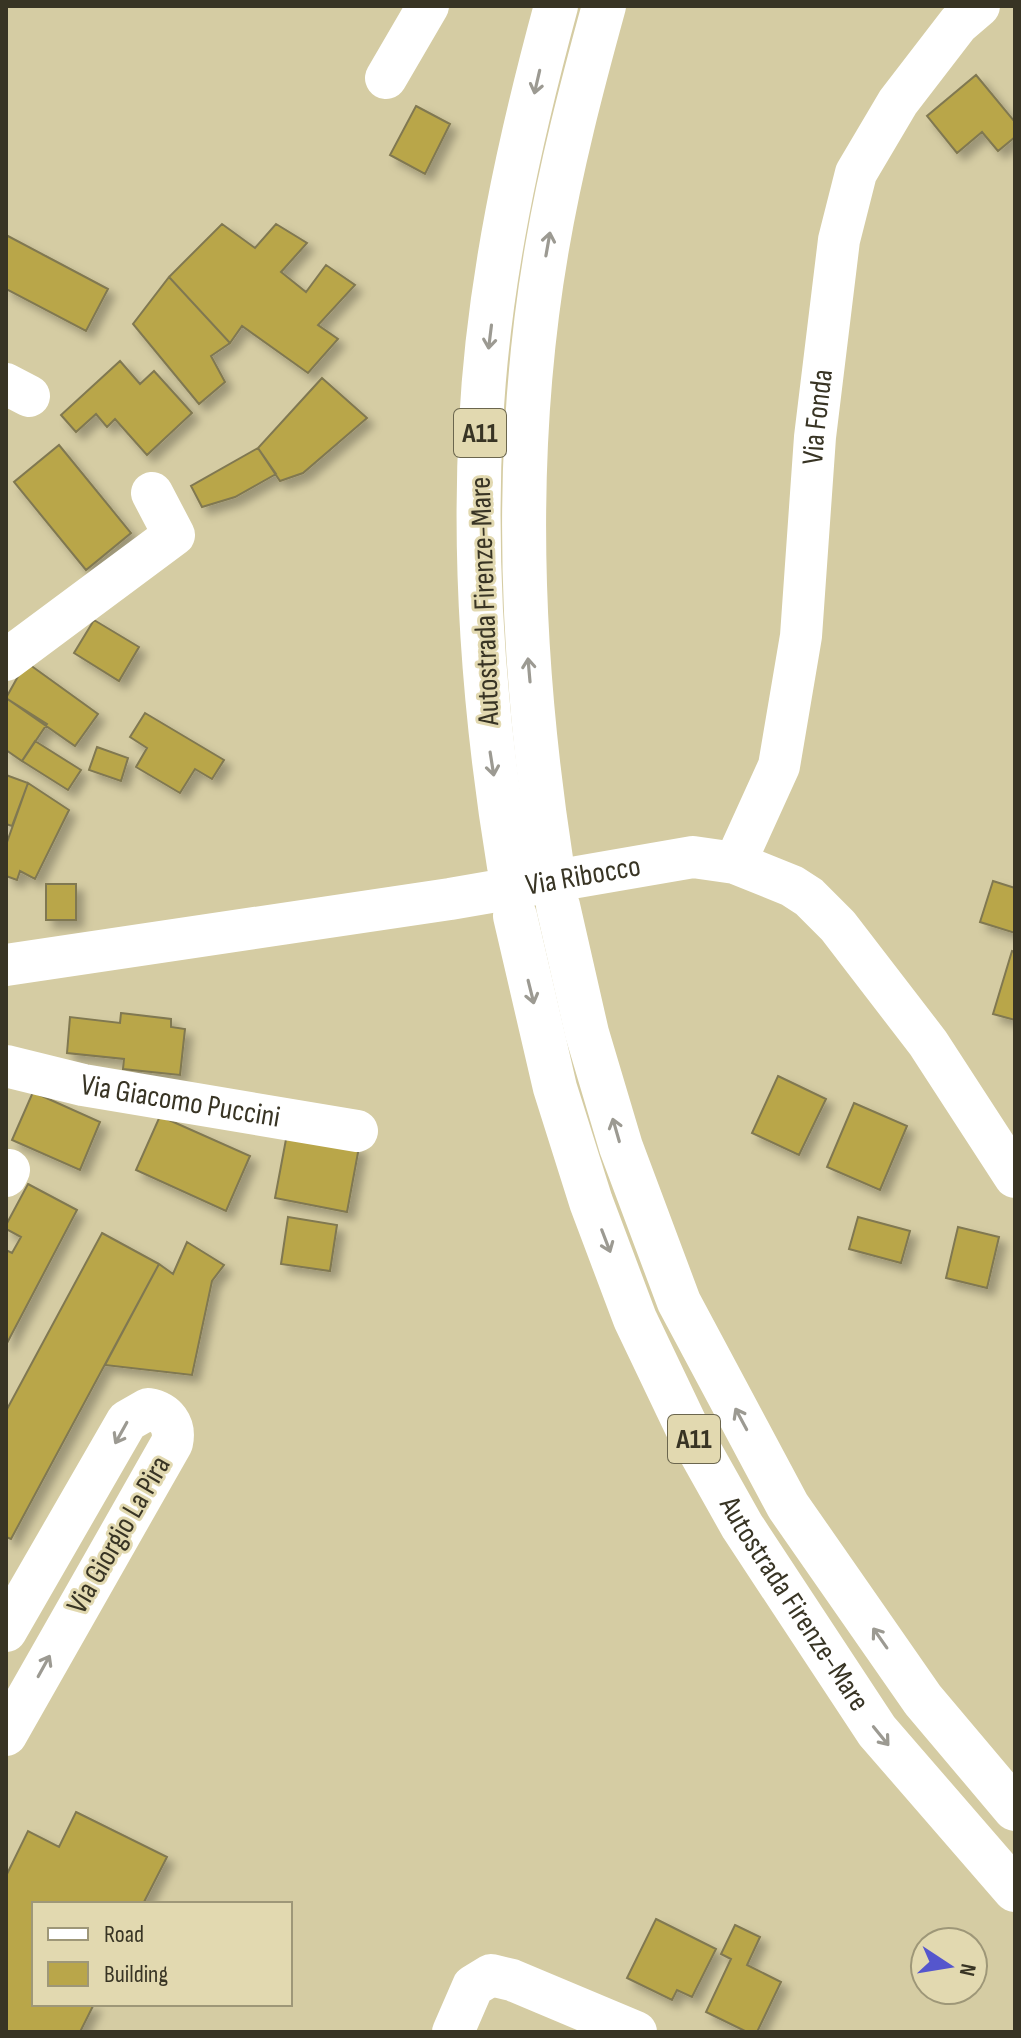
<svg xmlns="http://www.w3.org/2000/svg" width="1021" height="2038" viewBox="0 0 1021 2038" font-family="'Sofia Sans Condensed',sans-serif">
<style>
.building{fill:#b9a64a;stroke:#807851;stroke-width:2;filter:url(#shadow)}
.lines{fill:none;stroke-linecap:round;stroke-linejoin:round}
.minor{stroke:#fff;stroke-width:42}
.highway{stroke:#fff;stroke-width:44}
.oneway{stroke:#9c9a92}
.labels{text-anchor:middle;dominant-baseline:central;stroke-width:6;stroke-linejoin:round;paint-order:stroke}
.shield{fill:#e2d9b0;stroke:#6b664e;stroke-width:2}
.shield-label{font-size:28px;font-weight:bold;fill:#383424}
.street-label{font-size:30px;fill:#383424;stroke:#e2d9b0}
</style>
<defs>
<filter id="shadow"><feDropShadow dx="7" dy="7" stdDeviation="4" flood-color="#0004"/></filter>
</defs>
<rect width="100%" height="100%" fill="#d5cca3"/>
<path class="building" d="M 976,75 L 1015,122 L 1015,137 L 998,151 L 982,132 L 957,153 L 927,116 Z
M 416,106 L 450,124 L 425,174 L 390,155 Z
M 222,224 L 255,248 L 276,224 L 307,243 L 281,272 L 306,292 L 326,265 L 355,285 L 318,325 L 338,339 L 308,373 L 242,326 L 230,343 L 169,277 Z
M 6,235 L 108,289 L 86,331 L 6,289 Z
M 169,277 L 230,343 L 211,356 L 225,382 L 199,404 L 133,324 Z
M 120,361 L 140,384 L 154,371 L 192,413 L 147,455 L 115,419 L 107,427 L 96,414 L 76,432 L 61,415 Z
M 322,378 L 367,418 L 303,473 L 280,481 L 258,448 Z
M 59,445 L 131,533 L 86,570 L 14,482 Z
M 258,448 L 276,474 L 235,497 L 202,507 L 191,486 Z
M 94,620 L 139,647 L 119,681 L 74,653 Z
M 26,662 L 98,714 L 75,746 L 6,698 Z
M 6,698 L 47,724 L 22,761 L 6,750 Z
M 145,713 L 224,760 L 212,779 L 195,769 L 180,793 L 136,767 L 147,748 L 130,737 Z
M 35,741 L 81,770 L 68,790 L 22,761 Z
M 97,747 L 128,758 L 121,781 L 89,770 Z
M 6,775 L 28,783 L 12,826 L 6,824 Z
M 28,783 L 69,810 L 35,879 L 20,871 L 17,880 L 6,876 L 6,845 Z
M 993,881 L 1015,888 L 1015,933 L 980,922 Z
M 46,884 L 76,884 L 76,920 L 46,920 Z
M 1012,951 L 1015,952 L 1015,1020 L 993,1014 Z
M 121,1013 L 171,1019 L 171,1027 L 185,1029 L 180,1075 L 123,1069 L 124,1059 L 67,1053 L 70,1017 L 120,1023 Z
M 778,1076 L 826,1099 L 799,1155 L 752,1133 Z
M 33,1092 L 100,1122 L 80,1170 L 12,1140 Z
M 854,1103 L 907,1126 L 880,1190 L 827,1167 Z
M 160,1116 L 250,1156 L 226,1211 L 136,1170 Z
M 287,1134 L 359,1147 L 347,1212 L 275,1198 Z
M 28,1184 L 77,1210 L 6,1345 L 6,1250 L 12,1253 L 21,1237 L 6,1229 L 6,1225 Z
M 288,1217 L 337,1225 L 330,1271 L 281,1264 Z
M 858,1217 L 910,1231 L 901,1263 L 849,1249 Z
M 958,1227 L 999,1237 L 987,1288 L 946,1278 Z
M 102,1233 L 159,1264 L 11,1539 L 6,1537 L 6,1411 Z
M 187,1242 L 224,1265 L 212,1281 L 192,1375 L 105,1365 L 159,1264 L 173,1274 Z
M 76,1812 L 167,1857 L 143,1904 L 34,1904 L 34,2004 L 94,2004 L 80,2032 L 6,2032 L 6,1876 L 28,1831 L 59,1847 Z
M 656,1919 L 716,1949 L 692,1997 L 677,1990 L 672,2000 L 627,1978 Z
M 735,1925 L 760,1937 L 747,1965 L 781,1982 L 757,2032 L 747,2032 L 706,2012 L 731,1959 L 721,1954 Z"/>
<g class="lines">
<g class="minor">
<path d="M 386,78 L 428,6"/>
<path d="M 6,384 L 29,396"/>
<path d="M 6,660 L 174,535 L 152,493"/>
<path id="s1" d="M 735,863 L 779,766 L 801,636 L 815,437 L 839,240 L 856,173 L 898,102 L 958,24 L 979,6"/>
<path id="s2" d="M 6,965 L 450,899 L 693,857 L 735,863 L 792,886 L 809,897 L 838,926 L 928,1043 L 1015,1177"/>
<path id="s3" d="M 6,1066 L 83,1085 L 357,1131"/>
<path d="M 6,1176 L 9,1170"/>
<path d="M 6,1631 L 127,1421 L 148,1409 C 166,1412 176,1425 172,1443 L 6,1735"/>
<path d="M 453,2032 L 473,1986 L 491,1975 L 512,1980 L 636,2032"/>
</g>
<g class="highway">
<path d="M 551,859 C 520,658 512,450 547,248 C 561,166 582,86 604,6"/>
<path d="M 509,866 C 485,720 473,572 481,424 C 488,283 519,142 556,6"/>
<path d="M 558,906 L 587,1033 L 621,1147 L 679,1302 L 788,1506 L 923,1700 L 1015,1809"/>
<path id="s4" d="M 515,916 L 555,1088 L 591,1202 L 635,1319 L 687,1428 L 742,1526 L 877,1731 L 1015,1890"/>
</g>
</g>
<defs><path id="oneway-shaft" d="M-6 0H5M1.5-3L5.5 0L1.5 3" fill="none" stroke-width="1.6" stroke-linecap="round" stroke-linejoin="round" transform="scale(2)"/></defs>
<g class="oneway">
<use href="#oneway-shaft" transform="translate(537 82) rotate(103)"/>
<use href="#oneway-shaft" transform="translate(548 244) rotate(-80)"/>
<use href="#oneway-shaft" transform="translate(490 337) rotate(97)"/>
<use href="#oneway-shaft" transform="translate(529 670) rotate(-95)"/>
<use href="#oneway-shaft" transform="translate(492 764) rotate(81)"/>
<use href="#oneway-shaft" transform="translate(531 992) rotate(76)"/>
<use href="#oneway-shaft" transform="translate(616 1130) rotate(-106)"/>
<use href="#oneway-shaft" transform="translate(606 1241) rotate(69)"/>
<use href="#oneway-shaft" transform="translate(741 1419) rotate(-118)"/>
<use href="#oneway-shaft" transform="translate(121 1433) rotate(119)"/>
<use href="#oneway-shaft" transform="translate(880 1638) rotate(-125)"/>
<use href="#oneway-shaft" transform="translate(44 1666) rotate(-61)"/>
<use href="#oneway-shaft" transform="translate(881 1736) rotate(51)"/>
</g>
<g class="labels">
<g class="shield">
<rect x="454" y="409" width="52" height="48" rx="6"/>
<rect x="668" y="1415" width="52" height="48" rx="6"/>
</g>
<g class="shield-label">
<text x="480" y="433">A11</text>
<text x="694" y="1439">A11</text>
</g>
<g class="street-label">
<text stroke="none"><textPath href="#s1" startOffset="458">Via Fonda</textPath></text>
<text transform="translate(485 601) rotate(-92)">Autostrada Firenze-Mare</text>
<text stroke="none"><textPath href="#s2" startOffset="584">Via Ribocco</textPath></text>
<text stroke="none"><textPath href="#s3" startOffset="178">Via Giacomo Puccini</textPath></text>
<text transform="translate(119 1535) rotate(-60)">Via Giorgio La Pira</text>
<text stroke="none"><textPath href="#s4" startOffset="748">Autostrada Firenze-Mare</textPath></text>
</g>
</g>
<rect width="1021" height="2038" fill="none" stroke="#383424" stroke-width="16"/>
<rect x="32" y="1902" width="260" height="104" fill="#e2d9b0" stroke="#9e9778" stroke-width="2"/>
<rect x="48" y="1928" width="40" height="12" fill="#ffffff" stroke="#9e9778" stroke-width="2"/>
<text x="104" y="1942" font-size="24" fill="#383424">Road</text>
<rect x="48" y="1962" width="40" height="24" fill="#b9a64a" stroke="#9e9778" stroke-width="2"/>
<text x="104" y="1982" font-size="24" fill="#383424">Building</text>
<g transform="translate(949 1966) rotate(102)"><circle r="38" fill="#e2d9b0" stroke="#9e9778" stroke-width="2"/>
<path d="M0-6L14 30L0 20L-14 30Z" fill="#5556cd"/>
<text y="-12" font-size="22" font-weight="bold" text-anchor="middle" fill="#383424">N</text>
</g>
</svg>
